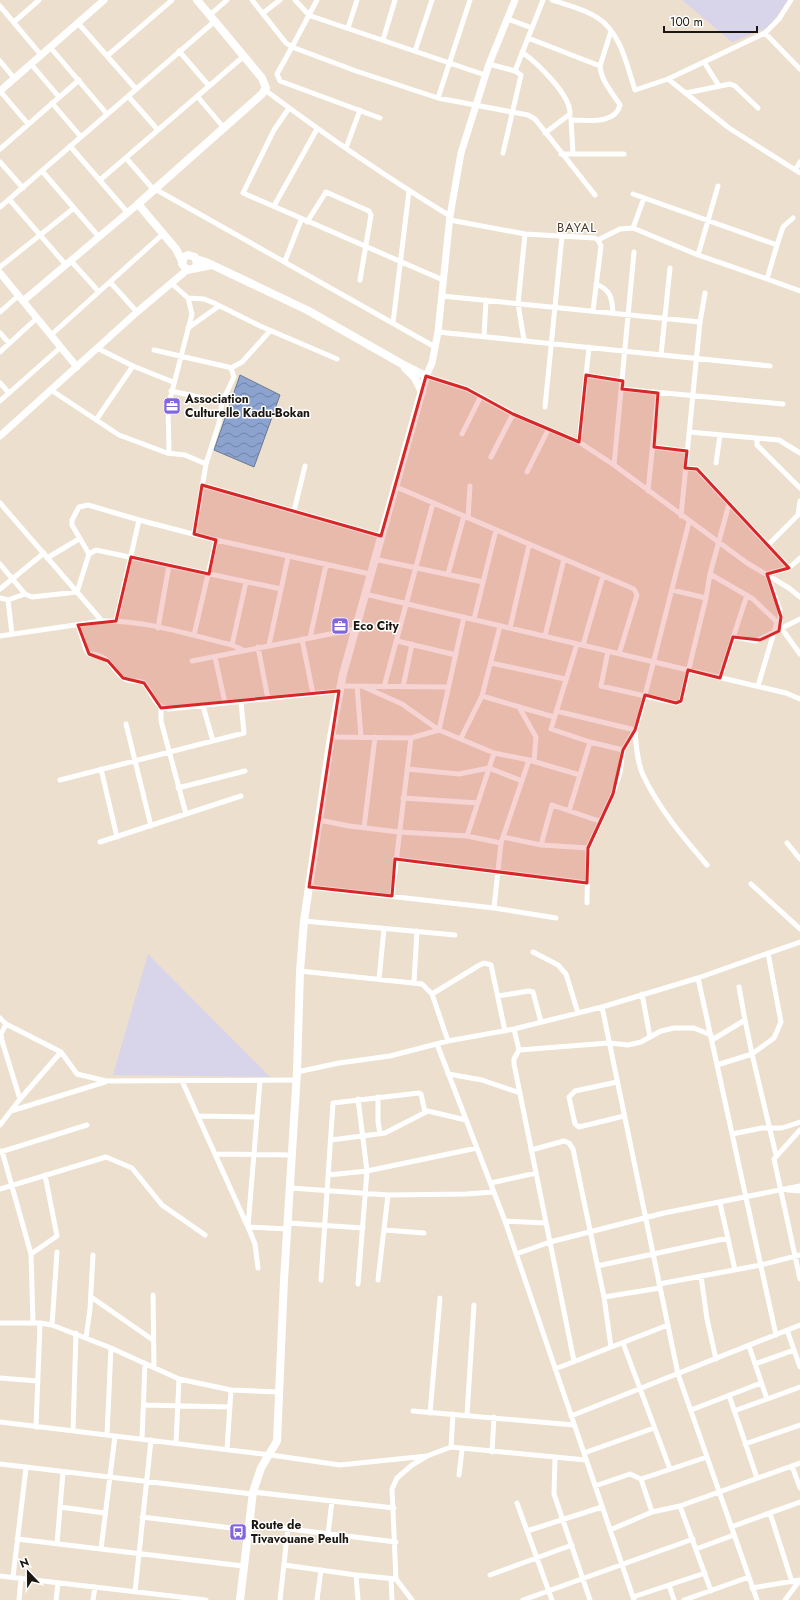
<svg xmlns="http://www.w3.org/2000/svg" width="800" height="1600" viewBox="0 0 800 1600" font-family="Jost,sans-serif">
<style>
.industrial{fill:#d8d4e9}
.water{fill:url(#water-waves);stroke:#6a7996}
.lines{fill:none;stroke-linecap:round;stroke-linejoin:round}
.street{stroke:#fff;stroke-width:5}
.secondary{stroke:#fff;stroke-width:7}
.primary{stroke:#fff;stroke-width:8}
.marked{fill:#d62828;fill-opacity:0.2;stroke:#d62828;stroke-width:3;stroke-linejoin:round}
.labels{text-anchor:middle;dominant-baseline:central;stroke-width:3;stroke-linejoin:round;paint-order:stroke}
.poi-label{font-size:12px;font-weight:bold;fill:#1b1610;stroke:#fff;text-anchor:start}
.neighbourhood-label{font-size:13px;letter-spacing:1px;fill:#463b2d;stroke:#fff}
</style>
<defs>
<pattern id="water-waves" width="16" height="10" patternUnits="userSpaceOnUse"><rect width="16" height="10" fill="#8ca3d0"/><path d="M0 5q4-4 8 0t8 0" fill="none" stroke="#7284a7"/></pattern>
</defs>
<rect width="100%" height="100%" fill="#ecdfcd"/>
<path class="industrial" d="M 682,0 L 788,0 L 769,27 L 732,42 Z
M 148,954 L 270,1077 L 113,1075 Z"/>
<path class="water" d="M 240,375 L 280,395 L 254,467 L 214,450 Z"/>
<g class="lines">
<path class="street" d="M 252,0 L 286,43 L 292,47 L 309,15 L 311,16 L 485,75
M 295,0 L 309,15 L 317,0
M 552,0 C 567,5 585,9 598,18 C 621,33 627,66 635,90 L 668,79 L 765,33 L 779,19 L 791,0
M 0,6 L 41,55
M 263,13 L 280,0
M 210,15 L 227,0
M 508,19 L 532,28
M 14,22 L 39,0
M 78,23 L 136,89
M 348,28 L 357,0
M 765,33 L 800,69
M 528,38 L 600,66
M 383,40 L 395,0
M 50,47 L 107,114
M 179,51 L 209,86
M 415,51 L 432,0
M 522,52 C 537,63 571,95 570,114 L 545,133
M 107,56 L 172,0
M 0,61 L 14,78
M 704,62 L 719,86
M 31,64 L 59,97
M 489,64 L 515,71 L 521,75 L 503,153
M 515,71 L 543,0
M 668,79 L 729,128 L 800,173
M 265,90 C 325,135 386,177 450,216
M 0,91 L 28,124
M 686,93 L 730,84 L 735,86 L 758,108
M 128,96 L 158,130
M 197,96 L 224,128
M 438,98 L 470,0
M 52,103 L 81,137
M 289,108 L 274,130 L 243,193 L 443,280
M 380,118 L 280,81 L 277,74 L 292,47 L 356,71 L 438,98 L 528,115 L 535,119 L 595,195
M 571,119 L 573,154
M 571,120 C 587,120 615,125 620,105 C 612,92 601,81 600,66 L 611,31
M 70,146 L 128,213
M 346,148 L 360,110
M 0,149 L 79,80
M 561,154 L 624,154
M 126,158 L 154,190
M 0,162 L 23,188
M 795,170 L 800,162
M 42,171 L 99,237
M 100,180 L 244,56
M 155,189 L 435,347
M 9,199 L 66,265
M 274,206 L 317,129
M 0,207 L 215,21
M 450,220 L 525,234 L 595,238 L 598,240 L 620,229 L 633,228 L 698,255 L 767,279 L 777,245 L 633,194
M 307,222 L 326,192 L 369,211 L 371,215 L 360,280
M 633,228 L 644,198
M 777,245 L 783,227 L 793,218
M 698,255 L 718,186
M 71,261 L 99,292
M 285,261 L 301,220
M 0,267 L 74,208
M 767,279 L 800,291
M 110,282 L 137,312
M 596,284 C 611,290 612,298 613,313
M 442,296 L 700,322 L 705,293
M 188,298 L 204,299 L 214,303 L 260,326 L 337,359
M 593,311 L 601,246 L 598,240
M 0,312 L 18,296
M 393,323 L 409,191
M 188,328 L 219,306
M 438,332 L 770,366
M 0,333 L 9,343
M 51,335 L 163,234
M 484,337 L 486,300
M 524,340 L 518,304 L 525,234
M 97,348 L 133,366 L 173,382
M 154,350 L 228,367 L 231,368 L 234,377 L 222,402 L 219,423 L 206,464 L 194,534
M 0,352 L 37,318
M 661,355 L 670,268
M 231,368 L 242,362 L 270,331
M 586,375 L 623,381
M 426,376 L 467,389 L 513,414 L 579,442 L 614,465 L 747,563 L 789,588 L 800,597
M 0,383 L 9,393
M 622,389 L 783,404
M 51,390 L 119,435 L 167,453 L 185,455 L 206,464
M 171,391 L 222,402
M 0,401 L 61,347
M 545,407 L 562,236
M 96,420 L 133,366
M 689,432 L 779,440 L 800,453
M 462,434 L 481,396
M 757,438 L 757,445 L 800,488
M 579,442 L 589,347
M 654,447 L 687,451
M 167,453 L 169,450 L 168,407 L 192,314 L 188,298 L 171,283
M 491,457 L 513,414
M 716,463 L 720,435
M 614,465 L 634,252
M 685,468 L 697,469 L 789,568
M 527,472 L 548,430
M 202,485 L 381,536
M 394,486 L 634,589 L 637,595 L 619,654
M 648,491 L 658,393
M 0,503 L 102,621 C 146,620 190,635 232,645 L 243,650
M 294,511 L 305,466
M 681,516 L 700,322
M 468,518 L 470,486
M 768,545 L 798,515 L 800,501
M 89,554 L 72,525 L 72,520 L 79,507 L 88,505 L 139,520 L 216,540 L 370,574
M 47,558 L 79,539
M 374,559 L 483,582
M 0,564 L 25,594 L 32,597 L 77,592 L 89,554 L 96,550 L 281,589
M 448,574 L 464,516
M 710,574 L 753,599 L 777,622 L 800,654
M 0,589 L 44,553
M 672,590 L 706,598
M 365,594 L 786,693 L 800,699
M 0,598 L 8,600
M 474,619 L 496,530
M 116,621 L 139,520
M 78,625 L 86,650 L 89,654 C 113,655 112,673 125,679 C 131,682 138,680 144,683 C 153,693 153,707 169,709 L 339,691
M 780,625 L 780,610 L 767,574 L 789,568 L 800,558
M 158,628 L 169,565
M 510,628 L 529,545
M 12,634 L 8,600 L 25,594
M 194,635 L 216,540
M 0,636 L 102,621
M 545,636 L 564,559
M 733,637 L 756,641 L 800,619
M 310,638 L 326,565
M 302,639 L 313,694
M 397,641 L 456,655
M 232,645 L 246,582
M 269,645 L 288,557
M 583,645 L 603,576
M 258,647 L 268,699
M 608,651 L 601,686 L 676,703 L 681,701 L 706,598 L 710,574 L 729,504
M 215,657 L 225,703
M 192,661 L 356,629
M 491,663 L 565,679
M 720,678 L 747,595
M 340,686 L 448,687
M 357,686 L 361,737
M 362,686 L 402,704 L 439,730 L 494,753 L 529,760 L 580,775
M 758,686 L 777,622
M 384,687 L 433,503
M 403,687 L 412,644
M 482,696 L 554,717
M 203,706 L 213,741
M 519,707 L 536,737 L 534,761
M 161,708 L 161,721 L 186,814
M 556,711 L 635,730 C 636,744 637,762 643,775 C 659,809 683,837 707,865
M 126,724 L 151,826
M 439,730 L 464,617
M 331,737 L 411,738 L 439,730
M 461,738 L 482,696 L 500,626
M 590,742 L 623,750
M 101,769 L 117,837
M 407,769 L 459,774 L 489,768 L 522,781
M 60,780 L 244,733 L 241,702
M 178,788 L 245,771
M 403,798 L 478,803
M 569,811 L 590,742 L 551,729 L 577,644
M 319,820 L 349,826 L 399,832 L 467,836 L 501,843
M 364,828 L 375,737
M 467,836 L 494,753
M 503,837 L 541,845 L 588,848
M 100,842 L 241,796
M 787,843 L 800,859
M 541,845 L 552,805 L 599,821
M 395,859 L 587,883
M 751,884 L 800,929
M 309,887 L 494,908 L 556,918
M 392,896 L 411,738
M 587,903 L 588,848 L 613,794 L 620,773 L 623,750 L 635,730 L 640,715 L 689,522
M 494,908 L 501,843 L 529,760
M 304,921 L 455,935
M 533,952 L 558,965 L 566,974 L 578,1013
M 768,953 L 781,1022 L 774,1038 L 752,1054 L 776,1155
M 300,971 L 422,984 L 432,994 L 448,1041
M 698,978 L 776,1335
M 379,979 L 384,929
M 414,982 L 417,931
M 432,994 L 478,966 L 484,963 L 491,965 L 505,1031
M 642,994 L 650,1037
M 498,996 L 529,991 L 533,992 L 541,1022
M 602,1007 L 678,1374 L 757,1600
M 0,1018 L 6,1024 L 61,1052 L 77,1074 L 106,1081 L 297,1080
M 6,1024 L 1,1034 L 2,1041 L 20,1099
M 514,1029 L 519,1050 L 514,1059 L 514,1064 L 574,1361
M 712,1040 L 745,1020 L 739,987
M 437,1044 L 505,1221 L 634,1600
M 519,1050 L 609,1043 L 628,1045 L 641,1042 L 661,1031 L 674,1028 L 694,1028 L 711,1035
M 717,1065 L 752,1054 L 745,1020
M 297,1072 L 339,1063 L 390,1056 L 448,1041 L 514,1029 L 602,1007 L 698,978 L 800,942
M 448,1074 L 482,1080 L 520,1093
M 182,1081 L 251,1234 L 255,1244 L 258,1268
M 617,1082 L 575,1091 L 569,1097 L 575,1124 L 579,1127 L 624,1116
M 378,1097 L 378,1121 L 380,1134
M 358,1099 L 367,1171 L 358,1284
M 11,1111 L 105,1082
M 198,1116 L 257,1117
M 0,1125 L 20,1099 L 61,1052
M 800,1130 L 774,1159 L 800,1279
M 732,1134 L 762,1128 L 782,1128 L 800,1122
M 331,1140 L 385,1133 L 428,1111 L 466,1120
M 531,1150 L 564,1141 L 569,1143 L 573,1149 L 604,1297 L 611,1347
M 2,1151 L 31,1254 L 33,1323
M 0,1152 L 87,1125
M 215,1154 L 293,1155
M 328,1175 L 367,1171 L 477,1148
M 491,1183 L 536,1173
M 291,1188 L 388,1195 L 466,1194 L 494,1192
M 0,1189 L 106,1157 L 132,1168 L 162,1205 L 205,1235
M 788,1190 L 800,1191
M 720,1203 L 735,1270
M 505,1221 L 546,1223
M 288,1223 L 363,1228
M 248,1226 L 260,1081
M 248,1227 L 288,1229
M 384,1230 L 424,1233
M 31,1254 L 57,1236 L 45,1175
M 516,1254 L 550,1242 L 664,1213 L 800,1186
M 597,1266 L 728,1238
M 701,1276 L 707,1319 L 716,1359
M 321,1280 L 333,1103 L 419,1093 L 421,1094 L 425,1112
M 378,1280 L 388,1195
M 659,1284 L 761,1265 L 800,1255
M 153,1295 L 154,1367
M 91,1297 L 153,1340
M 604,1297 L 660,1288
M 0,1323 L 40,1323 L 52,1325 L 111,1348 L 179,1379 L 231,1390 L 280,1392
M 52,1325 L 57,1252
M 787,1330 L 800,1367
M 86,1338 L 90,1309 L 93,1255
M 623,1343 L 670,1469
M 749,1346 L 767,1399
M 755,1364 L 794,1350
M 555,1369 L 668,1325
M 0,1378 L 38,1381
M 729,1395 L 757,1478
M 144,1405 L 230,1407
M 691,1410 L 761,1383
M 413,1411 L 574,1425
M 734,1411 L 800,1387
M 430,1413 L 440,1298
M 467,1415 L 474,1305
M 571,1416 L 800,1325
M 0,1422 L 271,1455 L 340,1465 L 427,1456
M 36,1427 L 40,1323
M 73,1431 L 76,1333
M 107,1435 L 111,1348
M 142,1439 L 145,1363
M 176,1443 L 179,1379
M 745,1444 L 800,1425
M 451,1447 L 453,1414
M 227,1449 L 231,1390
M 492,1452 L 494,1417
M 584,1453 L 654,1428
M 555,1458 L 554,1494 L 590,1600
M 0,1464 L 252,1494
M 792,1466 L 800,1488
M 459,1475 L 462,1450
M 641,1479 L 652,1512
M 595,1486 L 630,1474 L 641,1479 L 707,1457
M 253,1492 L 394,1508
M 517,1503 L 552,1600
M 680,1506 L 711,1591
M 60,1507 L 105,1513
M 770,1513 L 792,1582
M 142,1517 L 248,1530
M 249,1524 L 396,1542
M 731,1527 L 800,1502
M 610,1530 L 652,1512 L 680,1506 L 800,1463
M 527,1531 L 602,1507
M 328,1534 L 332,1501
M 17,1539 L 243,1566
M 57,1544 L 63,1472
M 101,1549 L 115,1436
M 696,1549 L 734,1535
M 284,1565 L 356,1575 L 396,1579
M 356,1575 L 358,1600
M 490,1575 L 572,1545
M 0,1576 L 206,1600
M 13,1577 L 26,1468
M 391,1579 L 392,1600
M 669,1585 L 674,1600
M 752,1588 L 800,1580
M 135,1592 L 151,1440
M 633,1597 L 705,1573
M 19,1600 L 21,1578
M 56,1600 L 58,1583
M 93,1600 L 95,1587
M 280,1600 L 288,1528
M 317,1600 L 321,1570
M 412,1600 L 396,1579 L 392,1489 L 397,1478 L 412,1465 L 427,1456 L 451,1447 L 586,1460
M 523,1600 L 693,1539
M 684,1600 L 749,1577
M 785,1600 L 800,1580"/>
<path class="secondary" d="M 0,91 L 104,0
M 0,273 L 77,367
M 23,301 L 138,204
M 426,376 L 432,363 L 438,332 L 450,216 L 461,153 L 489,64 L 515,0
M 0,436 L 137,312 L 187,270"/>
<path class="primary" d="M 196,259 L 206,262 L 307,310 L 402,364 L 426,376 L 343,674 L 331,737 L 304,921 L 300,971 L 297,1072 L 284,1280 L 277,1441 L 261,1468 L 253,1492 L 240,1600
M 182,261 L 176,249 L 138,204 L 262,94 L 266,88 L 262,78 L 197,0
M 195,268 L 197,264 L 195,257 L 188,255 L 184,257 L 182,264 L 187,270 L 212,265
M 405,368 L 415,378 L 422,392"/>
</g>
<path class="marked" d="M 586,375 L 623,381 L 622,389 L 658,393 L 654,447 L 687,451 L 685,468 L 697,469 L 789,568 L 767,574 L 781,617 L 779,631 L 760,640 L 733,637 L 720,678 L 688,670 L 681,701 L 676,703 L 645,695 L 635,730 L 623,750 L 613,794 L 588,848 L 587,883 L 395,859 L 392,896 L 309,887 L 339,691 L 161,708 L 144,683 L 123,678 L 108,661 L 89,654 L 78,625 L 116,621 L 131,557 L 209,574 L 216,540 L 194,534 L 202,485 L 381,536 L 426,376 L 467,389 L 513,414 L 579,442 Z"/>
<defs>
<symbol id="office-square" viewBox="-11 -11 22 22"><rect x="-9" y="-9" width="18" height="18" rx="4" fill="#8264df" stroke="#fff"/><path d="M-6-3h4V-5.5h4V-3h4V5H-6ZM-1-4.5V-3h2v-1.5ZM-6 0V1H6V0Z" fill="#fff"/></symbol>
<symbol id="bus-square" viewBox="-11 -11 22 22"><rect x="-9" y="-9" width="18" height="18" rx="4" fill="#8264df" stroke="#fff"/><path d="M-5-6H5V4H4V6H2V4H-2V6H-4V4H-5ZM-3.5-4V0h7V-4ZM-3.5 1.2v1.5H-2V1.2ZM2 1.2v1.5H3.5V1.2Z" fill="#fff"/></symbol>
</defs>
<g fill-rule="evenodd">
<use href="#office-square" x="162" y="396" width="20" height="20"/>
<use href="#office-square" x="330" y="616" width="20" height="20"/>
<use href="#bus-square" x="228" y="1522" width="20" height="20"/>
</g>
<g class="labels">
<g class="poi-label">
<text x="185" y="399">Association<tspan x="185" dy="14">Culturelle Kadu-Bokan</tspan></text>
<text x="353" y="626">Eco City</text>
<text x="251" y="1525">Route de<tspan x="251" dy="14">Tivavouane Peulh</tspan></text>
</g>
<g class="neighbourhood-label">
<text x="577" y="227">BAYAL</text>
</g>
</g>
<g transform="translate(28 1572) rotate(338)" stroke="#ffffff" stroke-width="3" paint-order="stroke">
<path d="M0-3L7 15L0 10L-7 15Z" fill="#1b1610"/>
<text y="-6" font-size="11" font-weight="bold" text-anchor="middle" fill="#1b1610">N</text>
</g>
<path d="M664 26v6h93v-6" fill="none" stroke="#1b1610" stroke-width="2"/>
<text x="670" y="26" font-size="12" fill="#1b1610" stroke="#ffffff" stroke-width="3" paint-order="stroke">100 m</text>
</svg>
